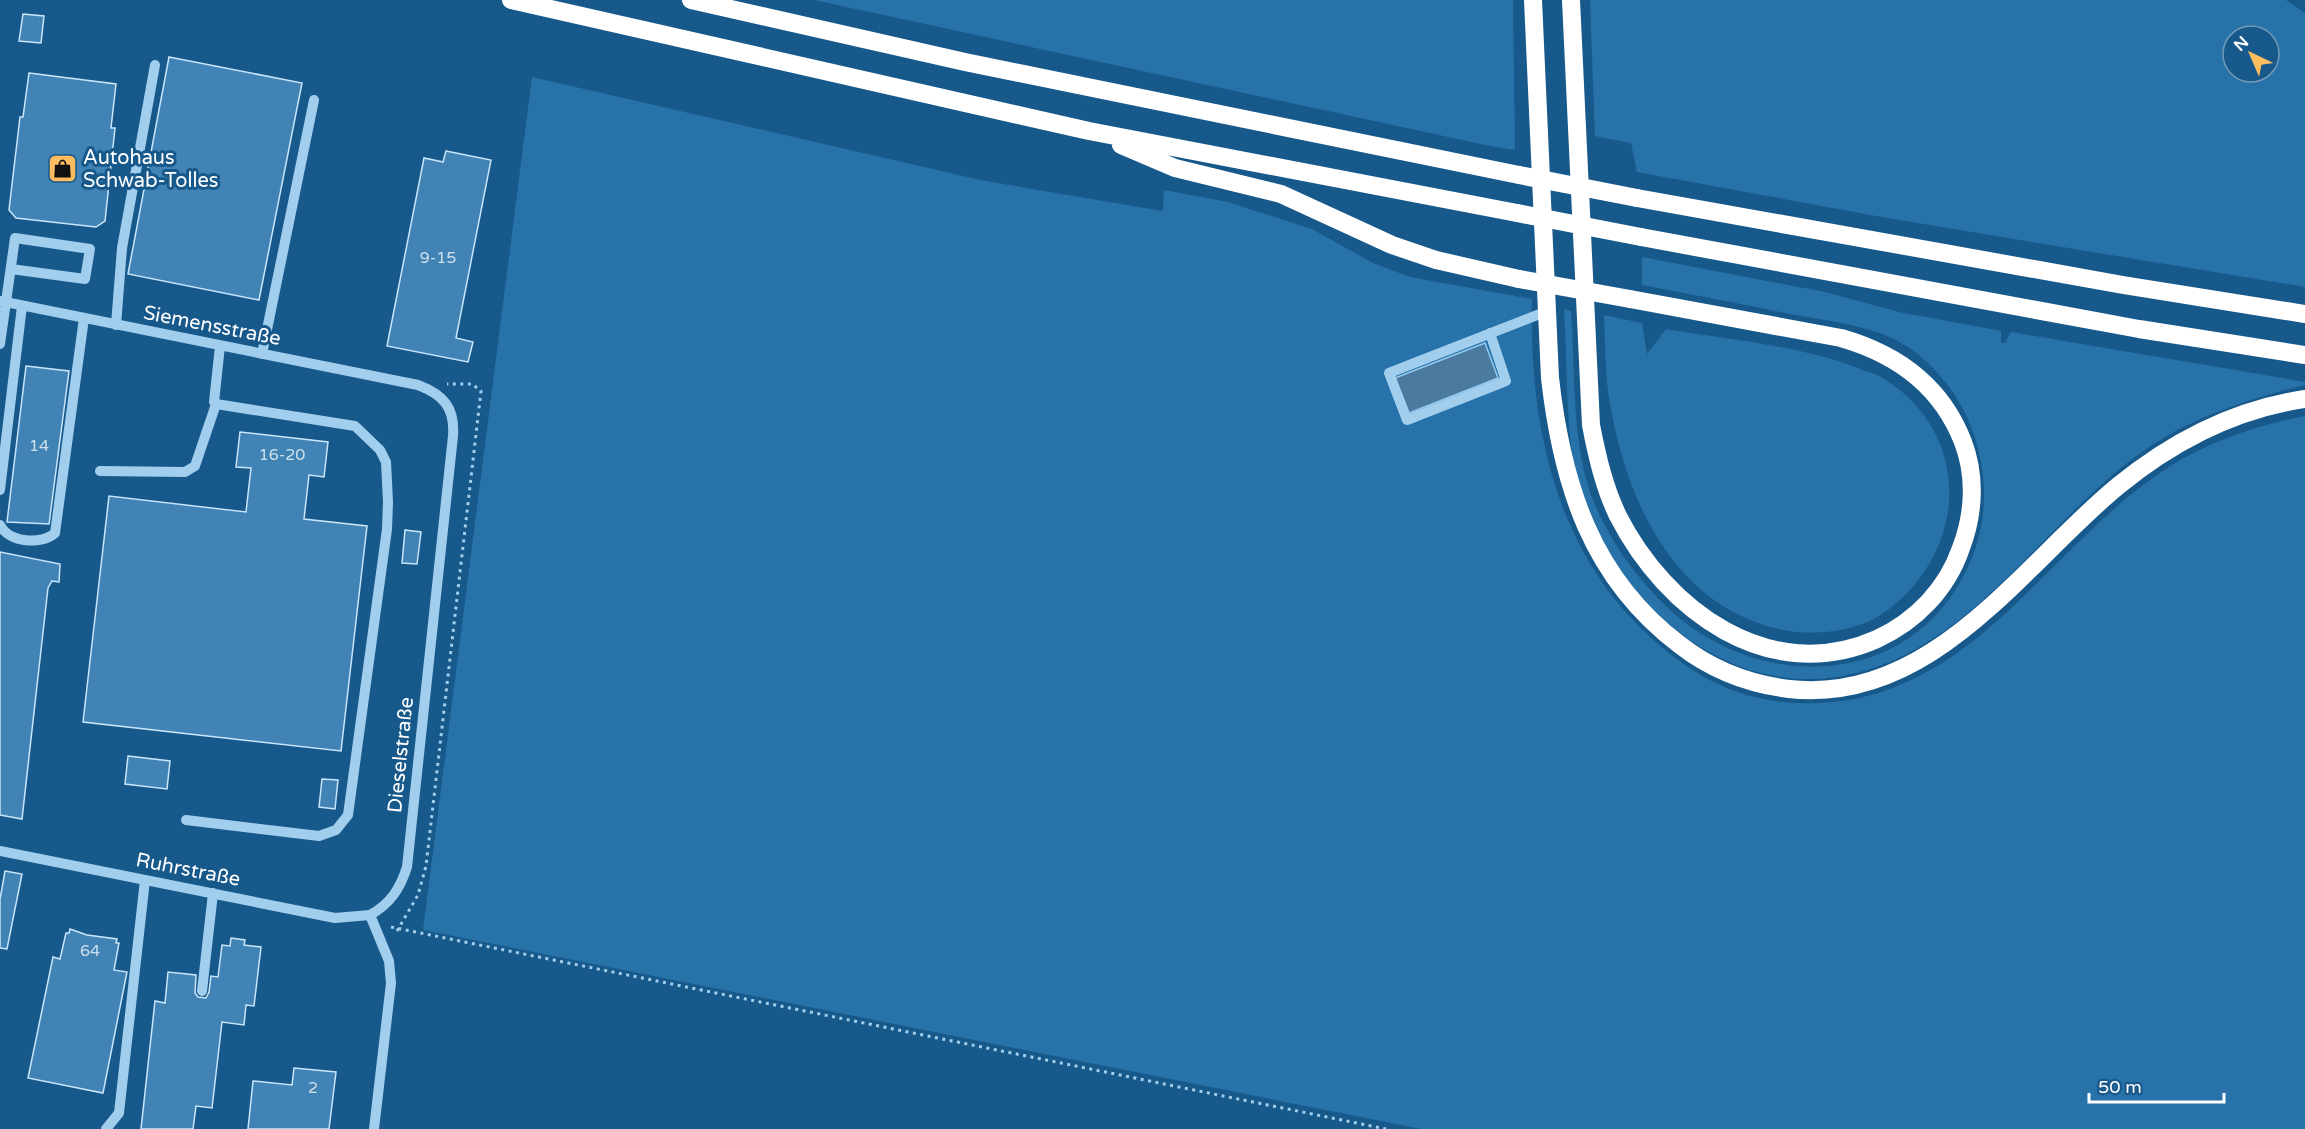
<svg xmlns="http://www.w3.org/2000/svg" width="2305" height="1129" viewBox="0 0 2305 1129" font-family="'Varela Round',sans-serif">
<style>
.green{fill:#2772a8;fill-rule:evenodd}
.water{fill:#4b7a9f;stroke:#94cbf1;stroke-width:1.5}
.building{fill:#4083b4;stroke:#c8e5fa;stroke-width:1.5}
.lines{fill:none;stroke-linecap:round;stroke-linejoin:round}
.path{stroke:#a2ceee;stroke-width:3;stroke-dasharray:3 4.5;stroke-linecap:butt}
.minor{stroke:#a2ceee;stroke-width:10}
.highway{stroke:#fff;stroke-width:18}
.highway-bridge{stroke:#fff;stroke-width:18}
.labels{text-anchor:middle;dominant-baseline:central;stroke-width:6;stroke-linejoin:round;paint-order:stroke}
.number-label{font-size:16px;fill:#cfe0ec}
.poi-label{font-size:20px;fill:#fff;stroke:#18598b;text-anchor:start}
.street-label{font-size:20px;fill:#fff;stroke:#18598b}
</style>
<rect width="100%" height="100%" fill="#18598b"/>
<path class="green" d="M 814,0 L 1513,0 L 1515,150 L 1490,146 Z
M 1590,0 L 2286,0 L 2305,13 L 2305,287 L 1887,218 L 1637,172 L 1631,143 L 1595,136 ZM 2233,36 L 2269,36 L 2269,72 L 2233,72 Z
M 532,77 L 985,181 L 1163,211 L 1164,190 L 1228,202 L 1312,229 L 1373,263 L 1410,277 L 1532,299 C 1529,422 1554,547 1647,634 C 1691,675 1737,701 1798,703 C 1971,710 2044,545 2172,465 C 2213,440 2258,425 2305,416 L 2305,1129 L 1421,1129 L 423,930 Z
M 1642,257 L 1825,292 L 1899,312 L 2001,331 L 2001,343 L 2005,343 L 2011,332 L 2305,382 L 2305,385 C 2244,400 2186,419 2135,457 C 2032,534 1952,678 1808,679 C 1765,679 1727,665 1691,641 C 1633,602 1583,532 1573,462 C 1566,413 1567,360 1564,309 L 1571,311 C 1575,365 1572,426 1586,479 C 1600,529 1633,575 1670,610 C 1758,691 1905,690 1964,575 C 1984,537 1989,495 1979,453 C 1970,411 1946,375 1911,349 C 1879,326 1828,321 1790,314 C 1741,304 1691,294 1642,285 Z
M 1604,315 L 1642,323 L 1647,354 L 1666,329 C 1730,340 1798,345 1858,368 C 1867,372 1878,374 1886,380 C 1974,437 1967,553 1885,612 C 1858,632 1814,636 1783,630 C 1671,607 1623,494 1608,391 C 1605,366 1605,340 1604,315 Z"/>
<path class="water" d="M 1485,343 L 1498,378 L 1409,413 L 1395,378 Z"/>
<path class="building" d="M 23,14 L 44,16 L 41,43 L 19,41 Z
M 169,57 L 302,83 L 259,300 L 128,274 Z
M 29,73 L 116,84 L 111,128 L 115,128 L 105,221 L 96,227 L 16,218 L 9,210 L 20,117 L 23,117 Z
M 446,151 L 491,160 L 456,338 L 473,342 L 468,362 L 387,346 L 424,158 L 443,162 Z
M 26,366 L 69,371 L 49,524 L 7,522 Z
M 240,432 L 328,442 L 324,477 L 309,475 L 304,519 L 367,526 L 341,751 L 83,722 L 109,496 L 246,512 L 251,468 L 236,467 Z
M 405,530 L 421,532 L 417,564 L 402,563 Z
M 0,552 L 60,564 L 59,582 L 52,581 L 48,588 L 22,819 L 0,815 Z
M 128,756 L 170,761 L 167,789 L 125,784 Z
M 322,779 L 338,780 L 335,809 L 319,807 Z
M 5,871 L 22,874 L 7,949 L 0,948 L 0,899 Z
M 70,929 L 87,935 L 117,939 L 116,943 L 119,943 L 114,970 L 127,972 L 103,1093 L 28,1078 L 53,957 L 60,959 L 66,933 L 69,933 Z
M 231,938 L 245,940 L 244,945 L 261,947 L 254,1006 L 246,1005 L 244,1025 L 222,1022 L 212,1108 L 196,1106 L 193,1129 L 141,1129 L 155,1001 L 165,1003 L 168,972 L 196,975 L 195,993 L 198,997 L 206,998 L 209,992 L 211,976 L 218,977 L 222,945 L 230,946 Z
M 294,1068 L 336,1072 L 329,1129 L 248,1129 L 253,1081 L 292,1085 Z"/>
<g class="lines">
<path class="path" d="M 391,927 L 1386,1129
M 397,931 L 418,895 L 426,866 L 481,391 L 472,384 L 447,384"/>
<path class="minor" d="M 0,301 L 418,385 C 444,395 455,408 453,436 L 407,867 C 400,889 390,904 370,915 L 389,961 L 391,983 L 374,1129
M 116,325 L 122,248 L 155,65
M 1490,333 L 1506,381 L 1407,420 L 1389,373 L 1545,312
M 0,344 L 15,238 L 90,249 L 85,279 L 11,269
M 262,354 L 314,100
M 100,471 L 185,472 L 195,466 L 216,404
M 0,490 L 22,306
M 0,525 C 9,543 42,545 55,533 L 84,318
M 186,820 L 319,836 L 336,830 L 348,815 L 387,529 L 388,502 L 386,462 L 380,450 L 355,426 L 216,404 L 214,402 L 220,346
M 0,851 L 335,918 L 370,915
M 202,991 L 213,893
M 106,1129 L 119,1113 L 145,880"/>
<path class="highway" d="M 511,0 L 1089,131 L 1517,213
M 691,0 L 965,62 L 1519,175
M 1533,0 L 1550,378 C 1562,484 1591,578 1680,645 C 1712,670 1749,684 1789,689 C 1932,705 2022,565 2118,486 C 2172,442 2236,409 2305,399
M 1571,0 L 1591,425 C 1597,456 1604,487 1618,516 C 1666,610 1769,687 1877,639 C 1916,621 1947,589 1961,548 C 1974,514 1976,476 1963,442 C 1941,385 1897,354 1841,338 L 1630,299
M 1121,145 L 1175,168 L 1281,194 L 1392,245 L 1436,260 L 1519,279
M 1637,198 L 2123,285 L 2305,314
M 1641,237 L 2139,329 L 2305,355"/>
<path class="highway-bridge" d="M 1519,175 L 1637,198
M 1517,213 L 1641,237
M 1519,279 L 1630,299"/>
</g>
<defs>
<symbol id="shop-square" viewBox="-11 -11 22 22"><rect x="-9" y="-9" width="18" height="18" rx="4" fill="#ffbd5f" stroke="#18598b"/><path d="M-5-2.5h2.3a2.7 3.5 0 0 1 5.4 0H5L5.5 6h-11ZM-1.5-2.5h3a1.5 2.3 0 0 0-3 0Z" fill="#111"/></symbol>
</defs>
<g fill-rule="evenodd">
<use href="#shop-square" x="46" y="152" width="33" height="33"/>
</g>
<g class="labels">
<g class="number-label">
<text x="438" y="258">9-15</text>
<text x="39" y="446">14</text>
<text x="282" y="455">16-20</text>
<text x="90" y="951">64</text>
<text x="313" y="1088">2</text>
</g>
<g class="poi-label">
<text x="83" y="158">Autohaus<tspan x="83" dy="23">Schwab-Tolles</tspan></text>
</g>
<g class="street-label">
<text transform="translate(212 326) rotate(11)">Siemensstraße</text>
<text transform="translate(401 755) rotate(-84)">Dieselstraße</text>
<text transform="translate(188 870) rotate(11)">Ruhrstraße</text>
</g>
</g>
<g transform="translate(2251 54) rotate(316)"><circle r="28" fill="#18598b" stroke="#749bb9" stroke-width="1.5"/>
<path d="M0-4.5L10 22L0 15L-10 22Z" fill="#ffbd5f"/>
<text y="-9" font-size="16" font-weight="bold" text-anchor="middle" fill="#ffffff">N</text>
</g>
<path d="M2089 1093v9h135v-9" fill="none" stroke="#ffffff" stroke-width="3"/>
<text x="2098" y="1093" font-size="18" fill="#ffffff" stroke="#18598b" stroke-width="4.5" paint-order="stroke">50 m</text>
</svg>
